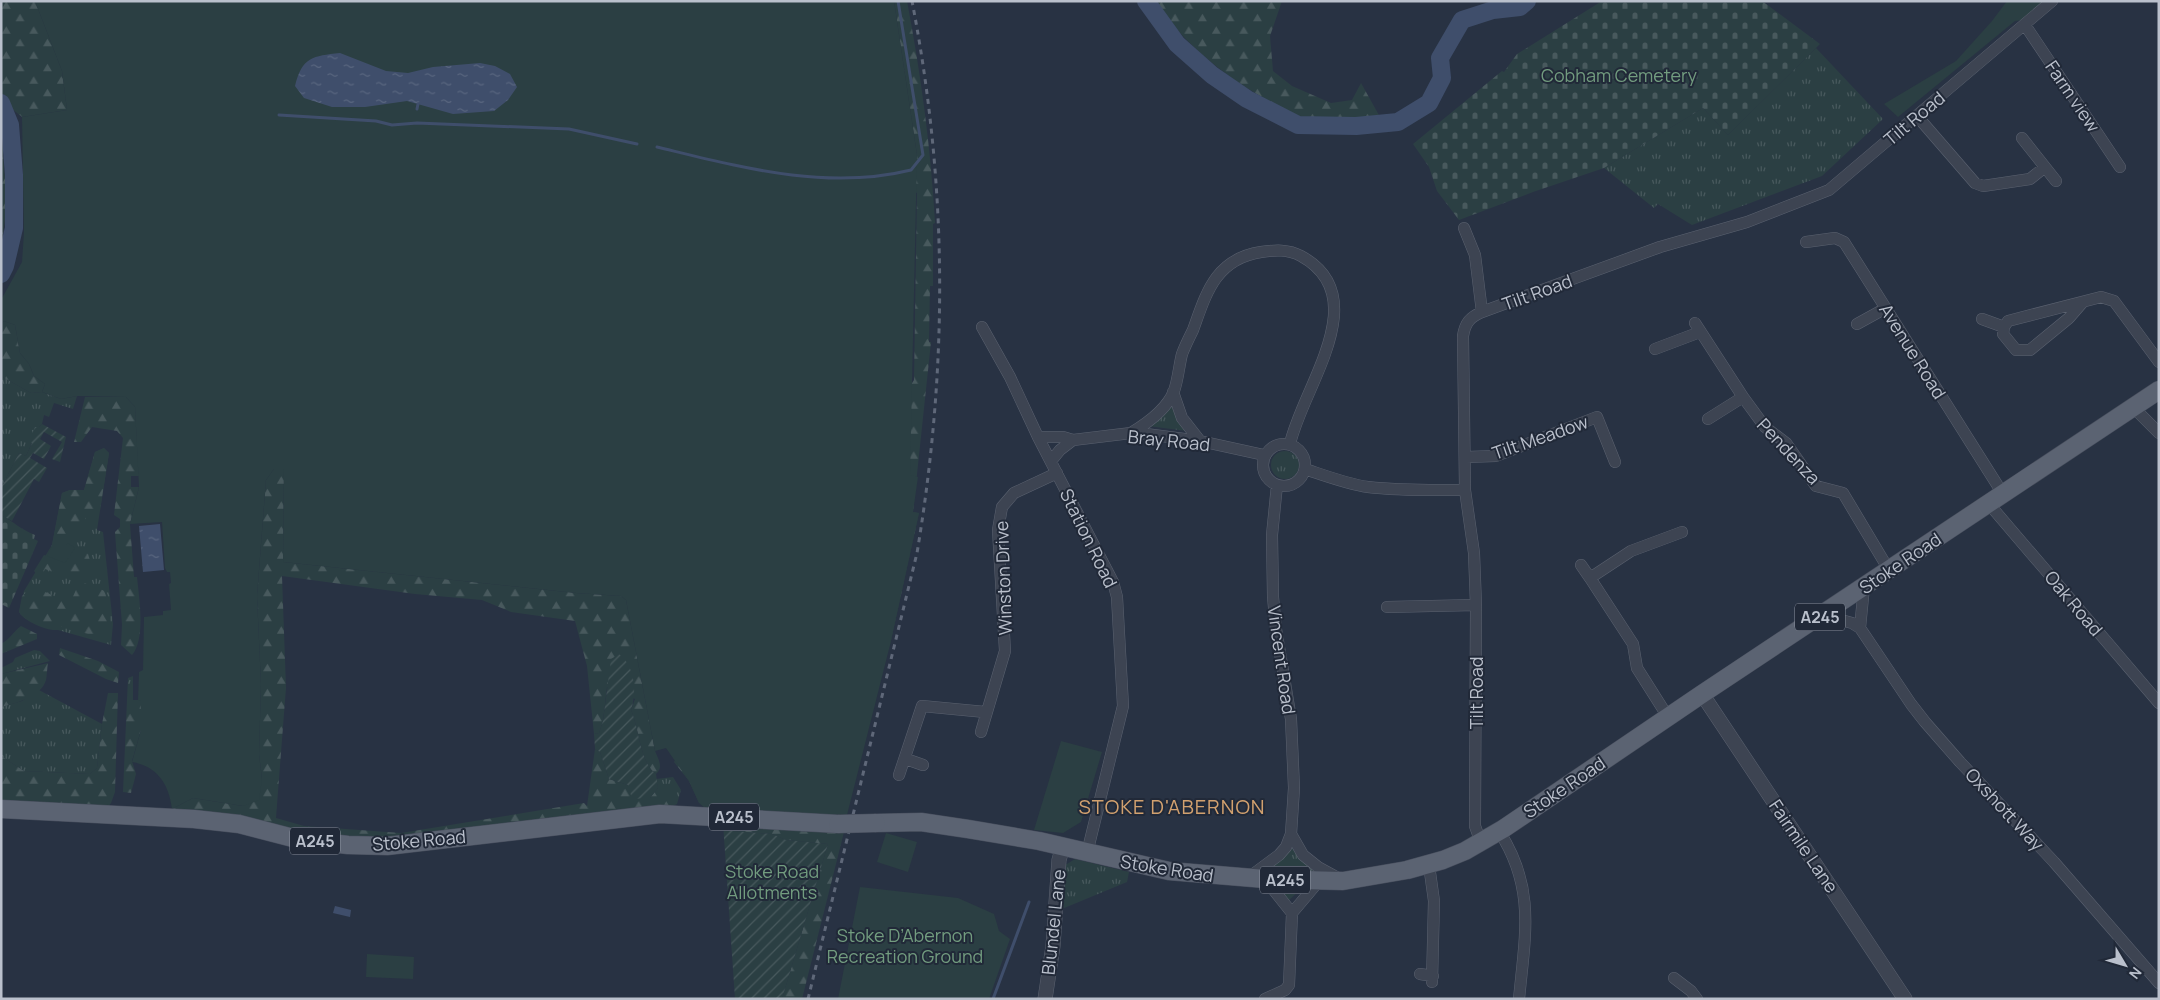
<svg xmlns="http://www.w3.org/2000/svg" width="2160" height="1000" viewBox="0 0 2160 1000" font-family="Manrope,sans-serif">
<style>
.grass{fill:url(#grass-tufts)}
.forest{fill:url(#forest-firs)}
.cemetery{fill:url(#cemetery-stones)}
.park{fill:#2b3f43}
.garden{fill:url(#garden-furrows)}
.water{fill:url(#water-ripples)}
.lines{fill:none;stroke-linecap:round;stroke-linejoin:round}
.stream{stroke:#3f4e6b;stroke-width:3}
.river{stroke:#3f4e6b;stroke-width:18}
.minor-casing{stroke:#5b6270;stroke-width:12}
.tertiary-casing{stroke:#5b6270;stroke-width:15}
.primary-casing{stroke:#464d5c;stroke-width:19}
.minor{stroke:#3d4452;stroke-width:11}
.tertiary{stroke:#3d4452;stroke-width:14}
.primary{stroke:#5b6372;stroke-width:18}
.rail{stroke:#5f6879;stroke-width:3;stroke-dasharray:5 5;stroke-linecap:butt}
.primary-bridge-casing{stroke:#464d5c;stroke-width:19;stroke-linecap:butt}
.primary-bridge{stroke:#5b6372;stroke-width:18}
.labels{text-anchor:middle;dominant-baseline:central;stroke-width:4;stroke-linejoin:round;paint-order:stroke}
.shield{fill:#212938;stroke:#8c93a0;stroke-width:1}
.shield-label{font-size:16px;font-weight:bold;fill:#bac0cc}
.park-label{font-size:18px;fill:#729c7f;stroke:#212938}
.street-label{font-size:18px;fill:#bac0cc;stroke:#212938}
.quarter-label{font-size:20px;letter-spacing:1px;fill:#d2a16f;stroke:#212938}
</style>
<defs>
<pattern id="grass-tufts" width="24" height="20" patternUnits="userSpaceOnUse" patternTransform="scale(1.25)"><rect width="24" height="20" fill="#2b3f43"/><path d="M3 7l-1-3M5 7V3M7 7l1-3M15 17l-1-3M17 17v-4M19 17l1-3" fill="none" stroke="#48595d"/></pattern>
<pattern id="forest-firs" width="22" height="20" patternUnits="userSpaceOnUse" patternTransform="scale(1.25)"><rect width="22" height="20" fill="#2b3f43"/><path d="M5 1l3.5 6h-7zM16 11l3.5 6h-7z" fill="#48595d"/></pattern>
<pattern id="cemetery-stones" width="16" height="16" patternUnits="userSpaceOnUse" patternTransform="scale(1.25)"><rect width="16" height="16" fill="#2b3f43"/><path d="M2 7V4a2 2 0 0 1 4 0v3zM10 15v-3a2 2 0 0 1 4 0v3z" fill="#48595d"/></pattern>
<pattern id="garden-furrows" width="10" height="10" patternUnits="userSpaceOnUse" patternTransform="scale(1.25)"><rect width="10" height="10" fill="#2b3f43"/><path d="M-1 1l2-2M0 10L10 0M9 11l2-2" fill="none" stroke="#48595d"/></pattern>
<pattern id="water-ripples" width="26" height="14" patternUnits="userSpaceOnUse" patternTransform="scale(1.25)"><rect width="26" height="14" fill="#3f4e6b"/><path d="M2 4q2-2 4 0t4 0M15 11q2-2 4 0t4 0" fill="none" stroke="#59667f"/></pattern>
</defs>
<rect width="100%" height="100%" fill="#283243"/>
<path class="grass" d="M 1816,48 L 1883,119 L 1822,176 L 1692,225 L 1658,204 L 1654,208 L 1604,168 L 1703,108 L 1728,135 Z
M 1,376 L 31,393 L 42,392 L 61,399 L 77,396 L 73,409 L 54,403 L 49,417 L 44,415 L 42,424 L 39,427 L 26,456 L 19,453 L 1,488 Z
M 1170,401 L 1187,431 L 1148,426 Z
M 104,448 L 109,453 L 97,530 L 103,532 L 113,624 L 111,645 L 58,630 C 46,631 26,622 19,612 L 24,591 L 52,545 L 62,493 L 70,490 L 84,490 L 95,452 Z
M1271 465a14 14 0 1 1 28 0a14 14 0 1 1-28 0Z
M 34,650 L 40,651 L 50,661 L 1,674 L 1,668 L 13,662 L 15,658 Z
M 133,676 L 133,700 L 127,700 L 128,678 Z
M 39,690 L 102,724 L 97,768 L 90,774 L 24,771 L 1,756 L 1,707 L 22,701 Z
M 673,777 L 681,790 L 677,804 L 668,808 L 670,788 L 658,788 L 656,779 Z
M 1291,843 L 1325,875 L 1260,874 Z
M 1075,859 L 1129,872 L 1127,882 L 1057,911 L 1064,864 L 1067,864 Z
M 1275,886 L 1304,886 L 1287,902 Z"/>
<path class="forest" d="M 1,1 L 35,1 L 62,71 L 67,110 L 22,117 L 5,103 L 1,94 Z
M 894,1 L 907,1 C 921,75 931,149 935,223 L 933,224 L 933,286 L 930,286 L 929,342 L 931,342 L 913,512 L 919,513 L 890,645 L 699,803 L 689,781 L 674,762 L 914,380 L 917,193 L 905,187 L 917,155 Z
M 1156,1 L 1282,1 L 1270,36 L 1273,71 L 1292,86 L 1331,103 L 1352,100 L 1361,83 L 1380,117 C 1358,119 1325,122 1304,118 C 1297,116 1289,111 1283,108 C 1237,86 1182,45 1156,1 Z
M 1,128 L 7,206 L 1,247 Z
M 4,321 L 15,325 L 20,353 L 29,364 L 34,376 L 45,384 L 42,392 L 31,393 L 1,376 L 1,324 Z
M 85,397 L 126,397 L 135,407 L 139,476 L 131,476 L 131,487 L 139,487 L 130,524 L 134,577 L 137,577 C 139,598 146,638 132,655 L 121,645 L 122,625 L 115,532 L 120,527 L 120,519 L 114,515 L 123,438 L 117,431 L 92,427 L 81,442 L 74,442 Z
M 104,448 L 109,453 L 100,510 L 85,518 L 85,526 L 66,545 L 52,545 L 62,493 L 70,490 L 84,490 L 95,452 Z
M 274,469 L 284,469 L 283,562 L 576,593 L 621,596 L 626,600 L 655,751 C 658,759 664,767 656,774 C 640,763 639,727 631,710 L 635,699 L 607,687 L 603,721 L 599,733 L 594,734 L 587,666 L 575,621 L 511,612 L 482,600 L 415,594 L 282,576 L 286,688 L 276,818 L 304,826 L 401,833 L 584,803 L 587,806 L 595,749 L 600,752 L 609,779 L 628,785 L 650,798 L 658,788 L 670,788 L 674,793 L 673,803 L 661,810 L 347,842 L 172,812 L 172,809 L 193,798 L 243,806 L 262,779 L 259,754 L 261,684 L 257,596 L 266,480 Z
M 75,548 L 88,554 L 92,567 L 85,573 L 74,572 L 67,576 L 45,569 L 41,578 L 34,571 L 44,555 L 65,562 Z
M 84,583 L 105,591 L 111,625 L 109,634 L 102,638 L 46,622 C 35,624 26,622 19,612 L 22,596 L 28,591 L 43,591 L 70,603 L 76,590 Z
M 21,626 L 37,634 L 37,639 L 1,654 L 1,644 C 10,639 13,632 21,626 Z
M 60,648 L 98,661 L 119,672 L 118,683 L 106,679 L 59,655 Z
M 48,663 C 47,668 47,675 46,680 C 41,697 16,703 1,707 L 1,674 Z
M 108,693 L 118,693 L 115,792 L 111,803 L 104,812 L 1,802 L 1,756 L 24,771 L 90,774 L 97,768 L 102,724 Z
M 127,700 L 141,700 L 141,730 L 132,761 L 136,774 L 131,793 L 123,792 Z
M 731,824 L 844,832 L 802,999 L 782,999 L 828,844 L 786,840 L 772,834 L 732,831 Z"/>
<path class="cemetery" d="M 1602,1 L 1762,1 L 1820,44 L 1728,135 L 1703,108 L 1604,168 L 1533,192 L 1459,220 L 1437,191 L 1429,167 L 1413,144 L 1502,71 L 1504,72 L 1517,54 Z
M 1,515 C 14,522 20,529 35,535 L 34,539 L 38,541 L 9,608 L 1,604 Z"/>
<path class="park" d="M 35,1 L 894,1 L 917,155 L 910,475 L 918,477 L 913,512 L 919,513 L 890,645 L 846,819 L 706,809 L 699,803 L 689,781 L 666,748 L 655,751 L 626,600 L 621,596 L 576,593 L 283,562 L 284,469 L 274,469 L 266,480 L 257,596 L 261,684 L 259,754 L 262,779 L 259,800 L 243,806 L 193,798 L 172,809 C 169,784 157,766 132,762 L 141,730 L 141,701 L 138,700 L 139,672 L 143,670 L 144,617 L 163,615 L 163,611 L 171,610 L 169,584 L 171,583 L 170,572 L 167,572 L 165,568 L 162,522 L 130,524 L 139,487 L 135,407 L 126,397 L 77,396 L 61,399 L 42,392 L 45,384 L 34,376 L 29,364 L 20,353 L 15,325 L 4,321 L 1,324 L 1,300 L 22,262 L 24,232 L 22,117 L 67,110 L 62,71 Z
M 2007,1 L 2044,1 L 2024,20 L 2015,21 L 1898,117 L 1884,104 L 1956,61 L 1992,21 Z
M 68,543 L 75,548 L 65,563 L 47,556 L 52,545 L 66,545 Z
M 1061,741 L 1102,752 L 1081,822 L 1063,833 L 1034,830 Z
M 886,833 L 917,842 L 908,872 L 877,862 Z
M 860,887 L 958,898 L 994,914 L 999,931 L 1010,939 L 989,999 L 838,999 Z
M 367,954 L 414,957 L 413,979 L 366,977 Z"/>
<path class="garden" d="M 42,424 L 66,437 L 60,462 L 52,459 L 62,442 L 44,432 L 40,439 L 51,446 L 44,459 L 33,453 L 30,458 L 47,468 L 39,482 L 34,479 L 12,521 L 1,515 L 1,488 L 19,453 L 26,456 L 32,443 L 29,441 L 35,427 L 39,427 Z
M 619,654 C 635,666 637,692 631,710 C 639,727 640,763 656,774 L 658,788 L 650,798 L 632,799 L 628,785 L 609,779 L 600,752 L 595,749 L 594,734 L 599,733 L 603,721 L 611,659 Z
M 723,823 L 731,824 L 733,831 L 772,834 L 786,840 L 828,844 L 782,999 L 735,999 Z"/>
<path class="water" d="M 340,53 L 386,71 L 408,73 L 433,67 L 480,63 L 495,66 L 510,74 L 517,87 L 508,100 L 494,111 L 453,114 L 407,101 L 365,107 L 332,107 L 304,98 L 295,86 C 302,57 313,56 340,53 Z
M 160,524 L 164,570 L 143,572 L 139,526 Z
M 335,906 L 351,910 L 350,917 L 333,913 Z"/>
<g class="lines">
<path class="stream" d="M 417,109 L 418,104
M 279,115 L 376,121 L 392,125 L 417,123 L 569,129 L 637,144
M 657,147 C 740,167 826,191 911,170 L 923,155 L 898,1
M 993,999 L 1029,902"/>
<path class="river" d="M 1146,1 L 1177,44 L 1212,75 L 1247,99 L 1298,125 L 1356,126 L 1398,122 L 1429,103 L 1442,78 L 1440,58 L 1462,20 L 1493,10 L 1520,7 L 1527,1
M 1,103 L 10,125 L 14,175 L 14,228 L 5,266 L 1,274"/>
<defs>
<path id="minor" d="M 2025,25 L 2120,167
M 1917,116 L 1975,183 L 1983,186 L 2030,179 L 2045,167
M 2022,138 L 2056,181
M 1464,228 L 1475,255 L 1482,312
M 1806,242 L 1835,238 L 1844,242 L 2003,494
M 2082,303 L 2069,318 L 2030,350 L 2016,350 L 2003,334 L 2004,327 L 2008,321 L 2101,297 L 2114,301 L 2159,362
M 1982,319 L 2004,327
M 1695,323 L 1743,397 L 1765,427 L 1786,443 L 1816,486 L 1843,493 L 1889,570
M 1857,324 L 1886,308
M 982,327 L 1010,377 L 1038,437 L 1113,582 L 1117,597 L 1123,706 L 1087,853
M 1655,349 L 1700,332
M 1173,392 L 1182,418 L 1200,441
M 2133,407 L 2159,433
M 1708,419 L 1743,397
M 1131,433 C 1146,424 1167,409 1174,391 C 1178,380 1179,366 1182,354 C 1185,346 1189,338 1193,330 C 1206,294 1215,259 1261,252 C 1275,250 1288,249 1301,256 C 1376,297 1302,388 1290,444
M 1038,437 L 1063,437 L 1073,440 L 1131,433 L 1146,434 L 1200,441 L 1264,455
M1263 465a21 21 0 1 1 42 0a21 21 0 1 1-42 0Z
M 1466,457 L 1496,456 L 1597,417 L 1615,462
M 1051,461 L 1060,450 L 1073,440
M 1305,469 C 1326,476 1347,484 1368,487 C 1401,491 1433,490 1465,490
M 1989,504 L 2159,703
M 1581,565 L 1590,578
M 1387,607 L 1476,605
M 1823,615 L 1852,623 L 1860,628 L 1911,704 L 1925,722 L 1960,762 L 2054,862 L 2159,983
M 1860,628 L 1864,587
M 1668,717 L 1637,668 L 1633,644 L 1590,578 L 1631,551 L 1682,532
M 981,732 L 1005,651 L 998,530 L 1002,507 L 1014,493 L 1057,473
M 906,759 L 923,765
M 899,775 L 922,706 L 985,712
M 1499,831 C 1536,888 1525,935 1519,999
M 1291,834 L 1303,855 L 1318,867 L 1340,879
M 1481,843 L 1475,826 L 1476,605 L 1474,553 L 1465,490 L 1463,336 C 1465,323 1470,317 1482,312 L 1660,247 L 1747,222 L 1829,190 L 2052,1
M 1429,865 L 1434,901 L 1432,982
M 1248,878 L 1279,855 L 1286,847 L 1291,834 L 1294,788 L 1291,719 L 1276,629 L 1273,597 L 1272,535 L 1277,485
M 1265,879 L 1292,913
M 1420,974 L 1433,976
M 1674,978 L 1691,991 L 1697,999
M 1265,999 L 1285,990 L 1289,985 L 1292,913 L 1319,881"/>
<path id="tertiary" d="M 1702,694 L 1905,999
M 1045,999 L 1053,946 L 1059,860 L 1063,846"/>
<path id="primary" d="M 1,809 L 194,819 L 239,824 L 297,839 L 348,845 L 387,846 L 660,814 L 838,824
M 876,823 L 921,822 L 968,829 L 1039,841 L 1169,871 L 1265,879 L 1343,881 L 1407,870 L 1443,860 L 1465,851 L 1503,829 L 1702,694 L 2159,390"/>
</defs>
<use href="#minor" class="minor-casing"/>
<use href="#tertiary" class="tertiary-casing"/>
<use href="#primary" class="primary-casing"/>
<use href="#minor" class="minor"/>
<use href="#tertiary" class="tertiary"/>
<use href="#primary" class="primary"/>
<path class="rail" d="M 808,999 L 917,553 C 948,367 948,187 912,1"/>
<defs>
<path id="primary-bridge" d="M 838,824 L 876,823"/>
</defs>
<use href="#primary-bridge" class="primary-bridge-casing"/>
<use href="#primary-bridge" class="primary-bridge"/>
</g>
<g class="labels">
<g class="shield">
<rect x="1795" y="603.5" width="50" height="27" rx="4"/>
<rect x="709" y="803.5" width="50" height="27" rx="4"/>
<rect x="290" y="827.5" width="50" height="27" rx="4"/>
<rect x="1260" y="866.5" width="50" height="27" rx="4"/>
</g>
<g class="shield-label">
<text x="1820" y="617">A245</text>
<text x="734" y="817">A245</text>
<text x="315" y="841">A245</text>
<text x="1285" y="880">A245</text>
</g>
<g class="park-label">
<text x="1619" y="75">Cobham Cemetery</text>
<text x="772" y="871">Stoke Road<tspan x="772" dy="21">Allotments</tspan></text>
<text x="905" y="935">Stoke D’Abernon<tspan x="905" dy="21">Recreation Ground</tspan></text>
</g>
<g class="street-label">
<text transform="translate(2073 96) rotate(56)">Farm view</text>
<text transform="translate(1914 118) rotate(-40)">Tilt Road</text>
<text transform="translate(1537 292) rotate(-20)">Tilt Road</text>
<text transform="translate(1913 351) rotate(58)">Avenue Road</text>
<text transform="translate(1540 437) rotate(-19)">Tilt Meadow</text>
<text transform="translate(1169 440) rotate(6)">Bray Road</text>
<text transform="translate(1789 451) rotate(47)">Pendenza</text>
<text transform="translate(1089 538) rotate(64)">Station Road</text>
<text transform="translate(1900 563) rotate(-34)">Stoke Road</text>
<text transform="translate(1003 578) rotate(-92)">Winston Drive</text>
<text transform="translate(2074 603) rotate(50)">Oak Road</text>
<text transform="translate(1282 660) rotate(82)">Vincent Road</text>
<text transform="translate(1476 693) rotate(-90)">Tilt Road</text>
<text transform="translate(1564 787) rotate(-34)">Stoke Road</text>
<text transform="translate(2005 809) rotate(47)">Oxshott Way</text>
<text transform="translate(419 840) rotate(-5)">Stoke Road</text>
<text transform="translate(1804 846) rotate(56)">Fairmile Lane</text>
<text transform="translate(1167 868) rotate(9)">Stoke Road</text>
<text transform="translate(1053 922) rotate(-84)">Blundel Lane</text>
</g>
<g class="quarter-label">
<text x="1172" y="806">STOKE D'ABERNON</text>
</g>
</g>
<rect width="2160" height="1000" fill="none" stroke="#bac0cc" stroke-width="5"/>
<g transform="translate(2125 965) rotate(128)" stroke="#212938" stroke-width="4" paint-order="stroke">
<path d="M0-4L9 19L0 12L-9 19Z" fill="#bac0cc"/>
<text y="-8" font-size="14" font-weight="bold" text-anchor="middle" fill="#bac0cc">N</text>
</g>
</svg>
